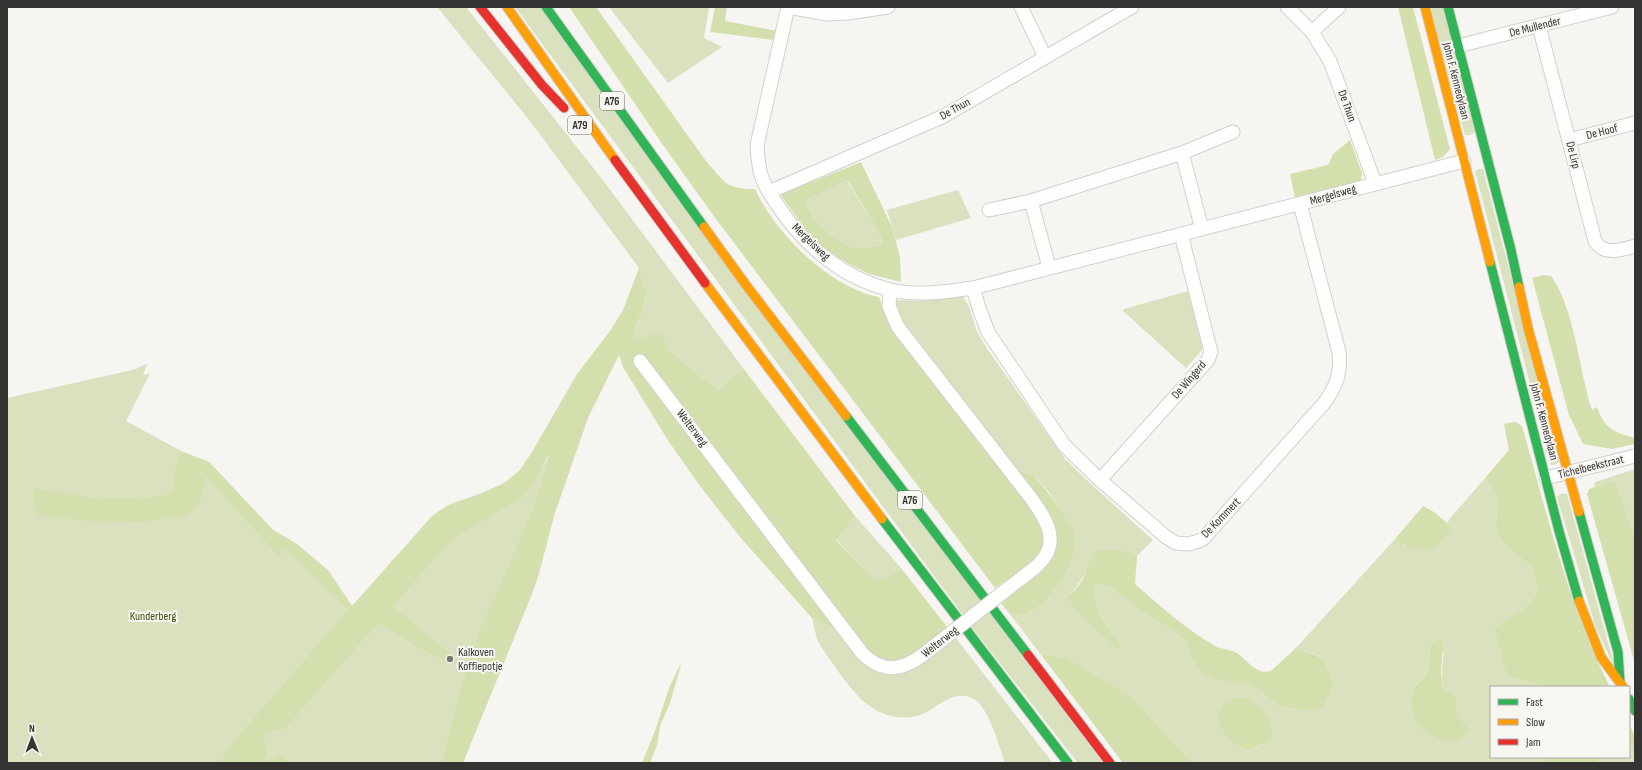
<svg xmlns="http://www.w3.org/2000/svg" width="1642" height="770" viewBox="0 0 1642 770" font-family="'Sofia Sans Condensed',sans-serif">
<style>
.green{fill:#d9e1be;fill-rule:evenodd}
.forest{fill:#d4dfae;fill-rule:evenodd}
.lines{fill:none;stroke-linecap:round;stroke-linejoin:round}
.street-casing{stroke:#d2d0ce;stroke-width:15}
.fast-casing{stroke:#d2d0ce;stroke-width:11}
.slow-casing{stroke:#d2d0ce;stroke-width:11}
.jam-casing{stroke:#d2d0ce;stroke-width:11}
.street{stroke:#fefefd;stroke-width:13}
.fast{stroke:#30b455;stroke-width:9}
.slow{stroke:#ff9f0a;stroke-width:9}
.jam{stroke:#e5322d;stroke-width:9}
.street-bridge-casing{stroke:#d2d0ce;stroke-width:15;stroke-linecap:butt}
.street-bridge{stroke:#fefefd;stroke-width:13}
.poi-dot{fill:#797875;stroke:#f8f6f1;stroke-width:1.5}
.labels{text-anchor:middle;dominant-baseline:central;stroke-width:4;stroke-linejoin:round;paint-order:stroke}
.shield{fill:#f8f6f1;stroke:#706e6b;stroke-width:1}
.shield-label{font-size:11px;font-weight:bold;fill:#353432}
.street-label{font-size:12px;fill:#353432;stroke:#f8f6f1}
.park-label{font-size:12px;fill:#414d0c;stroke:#f8f6f1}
.poi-label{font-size:12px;fill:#353432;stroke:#f8f6f1;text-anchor:start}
</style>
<rect width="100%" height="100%" fill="#f7f5f2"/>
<path class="green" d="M 437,7 L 466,7 L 602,179 L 743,368 L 718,390 L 670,351 L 662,338 L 632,340 L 636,324 L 644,309 L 646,293 L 639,268 L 530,121 Z
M 515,7 L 540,7 L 1103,763 L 1078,763 L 971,626 Z
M 609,7 L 709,7 L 704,38 L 722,47 L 668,83 Z
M 1430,7 L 1444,7 L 1475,132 L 1470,135 L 1465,135 Z
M 1479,169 L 1483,169 L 1559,462 L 1555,465 L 1551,465 L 1475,171 Z
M 846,181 L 847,181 L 871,219 L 883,242 L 881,245 C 872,247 862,249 853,247 C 839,243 804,216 807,200 Z
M 958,190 L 971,218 L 896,240 L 887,210 Z
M 1188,291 L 1202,347 L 1202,350 L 1186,368 L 1123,311 L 1124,309 Z
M 963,296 L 970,309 L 977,332 L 988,350 L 1065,459 L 1093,486 L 1153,540 L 1137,556 L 1130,552 L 1091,558 C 1085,574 1080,585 1068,596 C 1080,618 1099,633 1118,649 L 1121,645 C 1112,633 1088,603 1092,588 C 1093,586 1095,584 1096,582 L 1099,582 L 1108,586 L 1142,611 L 1175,632 L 1186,642 L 1192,658 L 1243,684 L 1260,690 L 1278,706 L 1307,711 L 1334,684 L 1324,660 L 1317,655 L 1296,648 L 1395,539 L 1405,546 L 1452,527 L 1447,522 L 1485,478 C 1488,484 1495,490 1496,496 C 1500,509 1492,521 1499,535 C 1505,550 1519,555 1529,565 C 1533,569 1534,576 1536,582 C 1539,602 1526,607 1511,616 C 1505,619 1500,624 1494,628 L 1506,676 L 1545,687 L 1491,687 L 1491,757 L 1550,757 L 1538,763 L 1192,763 L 1133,698 L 1042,656 L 1009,613 L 1029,613 L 1041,604 L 1061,579 L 1074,535 C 1064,516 1050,487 1031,475 C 1026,472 1017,470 1010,468 L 904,331 L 895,308 L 896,300 L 920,301 ZM 1444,651 L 1441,680 L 1443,687 L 1456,696 L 1456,716 L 1465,724 L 1417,684 C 1428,674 1430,666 1429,652 ZM 1254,702 C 1264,713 1284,735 1263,744 C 1258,747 1251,750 1245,749 C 1229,745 1212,721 1221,706 Z
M 147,364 L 143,375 L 150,373 L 126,421 L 181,451 L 180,454 L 202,459 L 209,462 L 273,530 L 297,544 L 329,571 L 352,606 L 451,524 L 538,473 L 560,440 L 450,763 L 7,763 L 7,398 L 132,370 Z
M 1635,469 L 1635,538 L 1615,480 L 1594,487 L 1595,482 Z
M 1562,493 L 1567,494 L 1615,668 L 1596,628 L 1557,497 Z
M 855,516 L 901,568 L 886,578 L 878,580 L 865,570 L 836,539 Z
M 812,618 L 848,635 L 948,628 L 1053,763 L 1005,763 C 999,746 989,708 974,699 C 952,686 932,715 912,717 C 875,722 852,692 834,665 C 828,657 821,648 817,639 C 815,633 814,625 812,618 Z
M 1635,746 L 1635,763 L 1592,763 L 1609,757 L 1629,757 L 1629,751 Z"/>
<path class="forest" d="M 569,7 L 596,7 L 706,161 C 725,182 725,189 755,189 C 775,233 830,288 879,297 L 887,319 L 895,334 L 1034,510 C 1038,519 1045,528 1045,539 C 1046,560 1010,578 995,588 L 716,219 L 665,148 Z
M 715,7 L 727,7 L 725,21 L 777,31 L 775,40 L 710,32 Z
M 1398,7 L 1413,7 L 1450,149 L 1443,157 L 1435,160 Z
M 1350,140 L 1362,173 L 1361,181 L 1295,198 L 1290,174 L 1328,165 L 1333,154 Z
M 861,162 L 892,227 L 900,257 L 901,282 L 869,274 L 851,265 L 829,252 L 812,238 L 781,196 L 784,193 ZM 846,181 L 848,181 L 871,219 L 883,242 L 881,245 C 872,247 862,249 853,247 C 839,243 804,216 807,200 Z
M 639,268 L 646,292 L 644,309 L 636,324 L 632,340 L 660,333 L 670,351 L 718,390 L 743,368 L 855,516 L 836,540 L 865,570 L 878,580 L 886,578 L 901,568 L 948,628 L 906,660 L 896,663 L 881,662 L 848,635 L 812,618 L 740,537 L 700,486 L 667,439 L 623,367 L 619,355 L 588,418 L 554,516 L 539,574 L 532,594 L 463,763 L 442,763 L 461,689 L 476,639 L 509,566 L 536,501 L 547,466 L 549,455 C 539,469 536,484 524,496 L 455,537 L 441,551 L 393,606 L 459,661 L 458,664 C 447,666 391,631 378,623 L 284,729 L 273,731 L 262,736 L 268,750 L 264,763 L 220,763 L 228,749 L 243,731 L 349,609 L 337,600 L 286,549 L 279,555 L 276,553 L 206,476 L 199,504 L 191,513 L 180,517 L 148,521 L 98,522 L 39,515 C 35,509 32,495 35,488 L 100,499 L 141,499 L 171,494 L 173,489 L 175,469 L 181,451 L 209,462 L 273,530 L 297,544 L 328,571 L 352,606 L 432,516 L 448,505 L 482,493 L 504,483 L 519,471 L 532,452 L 577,374 L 610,331 L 623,310 Z
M 1544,275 L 1551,276 C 1575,309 1579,371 1592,410 L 1597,407 C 1605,429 1613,432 1635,438 L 1635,444 L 1612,449 L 1583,444 L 1569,415 L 1532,278 Z
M 1513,422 L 1516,422 L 1522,426 C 1547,514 1568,605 1610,687 L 1545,687 L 1506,676 L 1494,628 C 1500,624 1505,619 1511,616 C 1526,607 1539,602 1536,582 C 1534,576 1533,569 1529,565 C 1519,555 1505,550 1499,535 C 1492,521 1500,509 1496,496 C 1495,490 1488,484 1485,478 L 1509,450 L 1504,424 Z
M 1010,468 C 1017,470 1025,472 1031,475 C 1042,481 1072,524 1075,536 C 1079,559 1050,602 1030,612 C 1025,615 1015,614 1009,613 L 1001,603 L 1041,572 L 1053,558 L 1057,544 L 1055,529 Z
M 1615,480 L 1635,538 L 1635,664 L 1587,494 L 1589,489 Z
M 1423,506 L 1434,512 L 1452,527 L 1434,550 C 1417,549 1409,550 1395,539 Z
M 1100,549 L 1130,552 L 1137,556 L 1135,584 C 1160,606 1186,629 1215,646 C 1221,649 1229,649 1235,652 C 1245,657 1258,678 1272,670 L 1296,648 L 1316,655 L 1324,660 L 1334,684 L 1322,707 L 1307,711 L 1278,706 L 1260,690 L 1243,684 L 1214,678 L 1201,671 L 1192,658 L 1186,642 L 1175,632 L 1142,611 L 1108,586 L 1096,582 C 1084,600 1111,631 1121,645 L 1120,649 L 1118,649 C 1106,639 1070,610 1068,596 C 1074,591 1079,586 1083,579 C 1088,568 1089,555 1100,549 Z
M 1438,639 L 1443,643 C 1444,653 1438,679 1443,687 C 1446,690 1452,693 1456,696 L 1456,716 L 1465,724 L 1468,730 C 1456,753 1421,735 1414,716 C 1412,712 1411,703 1412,698 C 1412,685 1424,681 1428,669 C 1431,658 1426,647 1438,639 Z
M 1042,656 L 1066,658 L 1133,698 L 1192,763 L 1123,763 Z
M 680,665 L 681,665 L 670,703 L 660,726 L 657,745 L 650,763 L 642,763 L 655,731 L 669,688 Z
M 1234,698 L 1249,698 C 1259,705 1271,717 1272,730 C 1273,738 1270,741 1263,744 C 1258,746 1251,750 1245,749 C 1226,745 1202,708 1234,698 Z
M 1629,724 L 1635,736 L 1635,746 L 1629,751 Z
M 280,755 L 290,763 L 269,763 L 268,759 L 274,758 Z
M 1550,757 L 1609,757 L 1592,763 L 1538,763 Z"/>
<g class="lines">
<defs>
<path id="street" d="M 788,7 L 757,145 C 758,156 758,167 762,178 C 766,189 774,200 780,209 C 807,248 845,279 891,290 C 919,296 946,292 973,288 L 1464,161
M 788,7 L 827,14 L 848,13 L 888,7
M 1021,7 L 1045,57
M 1287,7 L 1312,32 L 1330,61 L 1375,183
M 1539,26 L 1595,241 C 1604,256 1621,250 1635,246
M 1312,32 L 1339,7
M 1458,46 L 1612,7
M 1569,140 L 1635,123
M 1182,153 L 1202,229
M 769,192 L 944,116 L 1132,7
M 1031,201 L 1049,267
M 989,210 L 1031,201 L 1182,153 L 1233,132
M 973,288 L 979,308 L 988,332 L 1064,445 L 1100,480 L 1166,537 L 1176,543 L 1188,544 L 1199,541 L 1204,538 L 1325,402 C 1337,385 1341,373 1339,352 L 1300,204
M 890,290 L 889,306 L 898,327 L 1031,498 C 1052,527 1062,549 1028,573
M 640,361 L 862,653 C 883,674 902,671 924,654
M 1546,478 L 1635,456
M 1100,480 L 1208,360 L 1211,352 L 1181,234"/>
<path id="fast" d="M 546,7 L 704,227
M 1448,7 L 1511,250 L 1519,287
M 1490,262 L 1559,531 L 1579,601
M 846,416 L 1028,655
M 1579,512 L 1618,652 L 1620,681
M 882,519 L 1068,763
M 1629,699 L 1635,711"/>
<path id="slow" d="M 507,7 L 615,160
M 1425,7 L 1490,262
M 704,227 L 746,285 L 846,416
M 705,283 L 882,519
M 1519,287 L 1528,328 L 1579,512
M 1579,601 L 1601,657 L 1623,687"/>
<path id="jam" d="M 480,7 L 542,85 L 564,108
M 615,160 L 705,283
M 1028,655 L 1110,763"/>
</defs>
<use href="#street" class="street-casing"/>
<use href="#fast" class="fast-casing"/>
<use href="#slow" class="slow-casing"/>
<use href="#jam" class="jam-casing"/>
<use href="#street" class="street"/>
<use href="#fast" class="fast"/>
<use href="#slow" class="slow"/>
<use href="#jam" class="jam"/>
<defs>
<path id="street-bridge" d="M 924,654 L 1028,573"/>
</defs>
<use href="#street-bridge" class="street-bridge-casing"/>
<use href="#street-bridge" class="street-bridge"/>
</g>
<circle class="poi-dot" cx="450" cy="659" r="4"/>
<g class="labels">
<g class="shield">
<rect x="600" y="92" width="24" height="18" rx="3"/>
<rect x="568" y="116" width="24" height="18" rx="3"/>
<rect x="898" y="491" width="24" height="18" rx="3"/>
</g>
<g class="shield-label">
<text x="612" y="101">A76</text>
<text x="580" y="125">A79</text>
<text x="910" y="500">A76</text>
</g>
<g class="street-label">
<text transform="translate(1535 27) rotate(-14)">De Mullender</text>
<text transform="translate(1456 81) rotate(76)">John F. Kennedylaan</text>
<text transform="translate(1347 106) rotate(70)">De Thun</text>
<text transform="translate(955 109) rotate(-29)">De Thun</text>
<text transform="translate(1602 132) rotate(-14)">De Hoof</text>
<text transform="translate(1573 155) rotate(76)">De Lirp</text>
<text transform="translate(1333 195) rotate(-16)">Mergelsweg</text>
<text transform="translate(811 242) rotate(44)">Mergelsweg</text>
<text transform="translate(1189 380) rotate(-49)">De Wingerd</text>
<text transform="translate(1544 422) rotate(75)">John F. Kennedylaan</text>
<text transform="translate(692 428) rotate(53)">Welterweg</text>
<text transform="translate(1591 467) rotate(-14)">Tichelbeekstraat</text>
<text transform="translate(1221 518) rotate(-46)">De Kommert</text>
<text transform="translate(940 642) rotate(-38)">Welterweg</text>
</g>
<g class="park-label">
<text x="153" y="616">Kunderberg</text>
</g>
<g class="poi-label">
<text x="458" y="652">Kalkoven<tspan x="458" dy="14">Koffiepotje</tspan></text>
</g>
</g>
<rect width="1642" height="770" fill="none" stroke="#353432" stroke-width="16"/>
<rect x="1490" y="686" width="140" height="72" fill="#f8f6f1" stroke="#aaa8a5"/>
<rect x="1498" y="699" width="20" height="6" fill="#30b455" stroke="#aaa8a5"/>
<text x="1526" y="706" font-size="12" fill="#353432">Fast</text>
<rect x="1498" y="719" width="20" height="6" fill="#ff9f0a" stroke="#aaa8a5"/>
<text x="1526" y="726" font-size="12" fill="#353432">Slow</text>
<rect x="1498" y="739" width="20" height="6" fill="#e5322d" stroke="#aaa8a5"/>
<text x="1526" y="746" font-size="12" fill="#353432">Jam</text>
<g transform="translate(32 738) rotate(359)" stroke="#f8f6f1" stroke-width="3" paint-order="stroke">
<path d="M0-3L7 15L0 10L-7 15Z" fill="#353432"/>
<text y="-6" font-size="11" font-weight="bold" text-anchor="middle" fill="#353432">N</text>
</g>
</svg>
